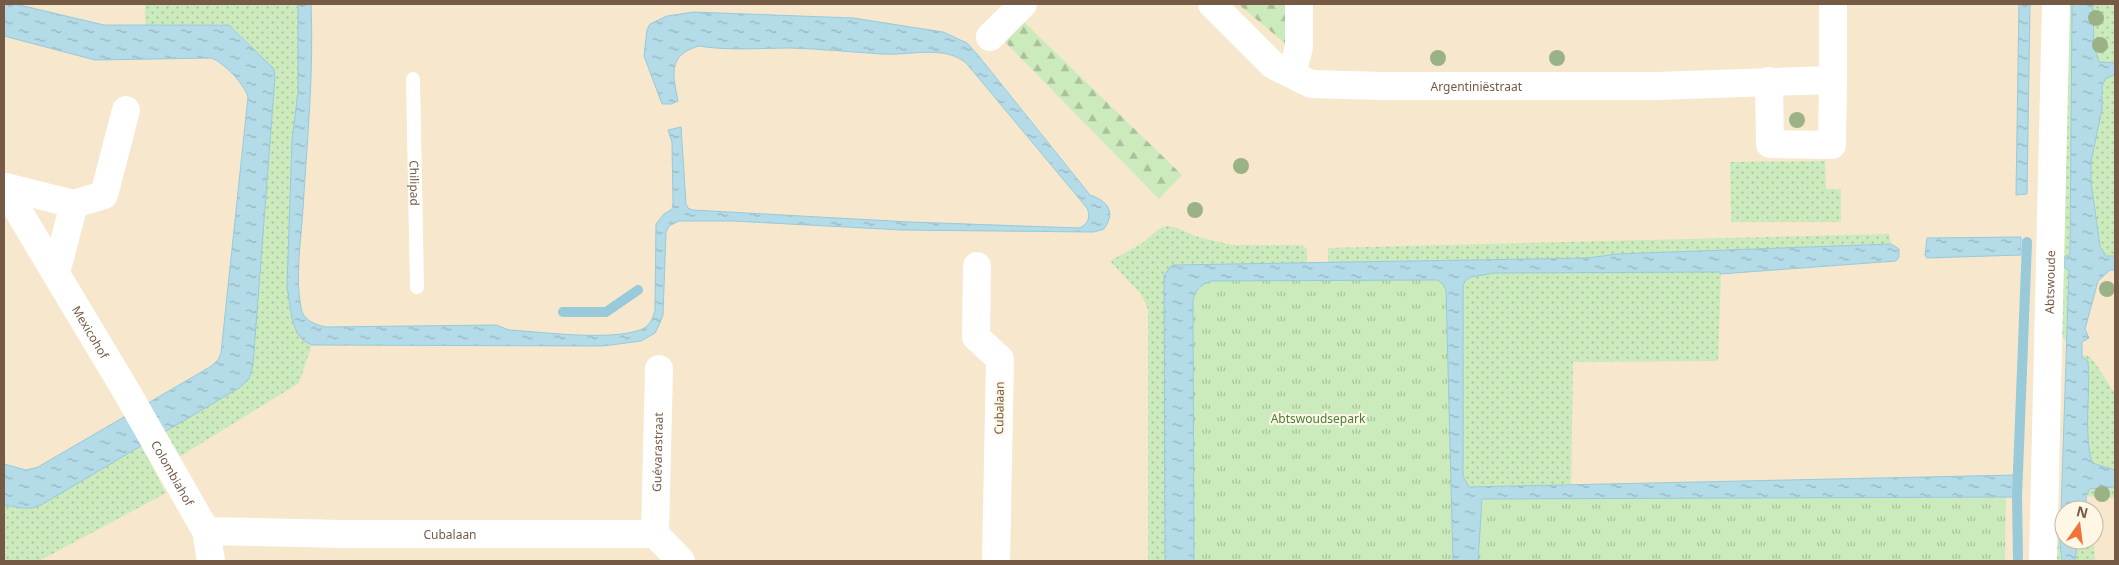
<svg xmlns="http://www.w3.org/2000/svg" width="2119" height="565" viewBox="0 0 2119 565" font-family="'Noto Sans',sans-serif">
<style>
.residential{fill:#f6e7cd;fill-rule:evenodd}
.grass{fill:url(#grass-dots)}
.forest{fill:url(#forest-firs)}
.park{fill:url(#park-tufts)}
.water{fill:url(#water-ripples);stroke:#98cada}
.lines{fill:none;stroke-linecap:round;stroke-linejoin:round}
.stream{stroke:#98cada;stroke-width:10}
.service{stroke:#fff;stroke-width:14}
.minor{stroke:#fff;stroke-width:28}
.tree{fill:#9bb286}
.labels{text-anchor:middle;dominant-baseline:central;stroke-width:4;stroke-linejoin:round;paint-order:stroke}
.street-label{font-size:12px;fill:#755a45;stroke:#fff7e6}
.park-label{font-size:12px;fill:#4a7c3d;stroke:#fff7e6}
</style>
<defs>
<pattern id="grass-dots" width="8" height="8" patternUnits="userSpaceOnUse" patternTransform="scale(1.25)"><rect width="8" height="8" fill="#ccebbd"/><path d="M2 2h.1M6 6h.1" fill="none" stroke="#aac19b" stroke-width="1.8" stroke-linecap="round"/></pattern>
<pattern id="forest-firs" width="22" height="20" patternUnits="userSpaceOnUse" patternTransform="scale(1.25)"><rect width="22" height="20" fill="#ccebbd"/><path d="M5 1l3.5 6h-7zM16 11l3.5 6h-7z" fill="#aac19b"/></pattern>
<pattern id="park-tufts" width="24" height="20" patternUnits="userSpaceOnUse" patternTransform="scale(1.25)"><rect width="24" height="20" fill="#ccebbd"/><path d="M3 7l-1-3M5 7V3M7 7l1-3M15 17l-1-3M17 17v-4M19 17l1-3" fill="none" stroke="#aac19b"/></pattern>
<pattern id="water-ripples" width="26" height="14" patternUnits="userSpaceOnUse" patternTransform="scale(1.25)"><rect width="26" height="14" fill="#b3dbe8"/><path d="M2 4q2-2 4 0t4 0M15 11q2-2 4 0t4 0" fill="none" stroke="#96b5be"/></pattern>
</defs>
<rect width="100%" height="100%" fill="#fef4df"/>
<path class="residential" d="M 4,4 L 2115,4 L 2115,561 L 4,561 ZM 2064,510 L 2094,510 L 2094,540 L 2064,540 Z"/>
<path class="grass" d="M 145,4 L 298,4 L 298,92 L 292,140 L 287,287 L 304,341 L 312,345 L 299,383 L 179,457 L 164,432 L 252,371 L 275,77 L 274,69 L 232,27 L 223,24 L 145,25 Z
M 2063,4 L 2072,4 L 2070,254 L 2064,257 L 2069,270 L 2067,341 L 2059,336 Z
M 2093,4 L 2115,4 L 2115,63 L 2099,62 L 2094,47 Z
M 2111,75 L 2115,75 L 2115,256 L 2106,256 L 2100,246 L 2091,182 L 2091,162 L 2102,109 L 2102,86 L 2106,79 Z
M 1825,161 L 1826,189 L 1841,189 L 1841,222 L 1731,222 L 1730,162 Z
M 1167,226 L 1174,227 L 1198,237 L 1232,245 L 1303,245 L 1307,250 L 1307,263 L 1177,264 L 1165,272 L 1165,561 L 1148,561 L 1148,309 L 1141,294 L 1110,261 L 1141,244 L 1160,228 Z
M 1889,234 L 1891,244 L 1617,254 L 1588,258 L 1328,263 L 1328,248 Z
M 1721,272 L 1718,361 L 1573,362 L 1571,484 L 1469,488 L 1463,476 L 1463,286 C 1467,274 1483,276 1495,273 Z
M 2085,355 L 2090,357 L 2096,364 L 2115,394 L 2115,470 L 2092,463 C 2083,430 2091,395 2088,361 L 2082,357 Z
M 141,445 L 166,493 L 39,561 L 4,561 L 4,505 L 32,508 L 59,494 Z
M 2115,487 L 2115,498 L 2086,496 L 2087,492 L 2095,488 Z
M 2054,513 L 2061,513 L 2062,561 L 2052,561 Z
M 2078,540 L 2094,540 L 2095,561 L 2075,561 Z"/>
<path class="forest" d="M 1238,4 L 1287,4 L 1286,44 Z
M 1024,22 L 1182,175 L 1159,199 L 1005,42 Z"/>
<path class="park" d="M 1449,269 L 1457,493 L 2006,487 L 2005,561 L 1179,561 L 1181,274 Z"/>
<path class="water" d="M 4,4 L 15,4 L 104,25 L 229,25 L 274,69 L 275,77 L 253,365 L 249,379 L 239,388 L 41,505 L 32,508 L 22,508 L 4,505 L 4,464 L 26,470 L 38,467 L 210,367 L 218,360 L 221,353 L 248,97 C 244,84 225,63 211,58 L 95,60 L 4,36 Z
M 298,4 L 311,4 C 314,72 307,141 303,209 C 301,241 295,276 301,308 C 303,320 315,325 326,327 L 496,325 L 509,330 C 543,332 609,341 640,330 C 649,327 653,319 655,310 L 656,224 L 664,214 L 672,209 L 673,203 L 672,142 L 668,130 L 681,127 L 686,204 L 688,208 L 692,210 L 910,222 L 1079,228 C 1088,225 1091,217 1087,208 L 967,64 C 945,44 910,56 882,54 C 852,52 821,49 791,48 C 761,48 728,51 699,46 C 667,55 673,75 678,101 L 671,104 L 662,104 L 644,56 L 647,30 L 650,24 L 667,16 L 694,12 L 853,18 L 943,32 L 967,43 L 977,54 L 1090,195 C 1108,201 1116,212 1104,229 L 1094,232 L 902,230 L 733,221 L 679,221 L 669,226 L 666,232 L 663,315 L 659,325 L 655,333 L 641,341 L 603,346 L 312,345 L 304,341 L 297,333 L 292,319 L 287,287 L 292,140 L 298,92 Z
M 2019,4 L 2030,4 L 2027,194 L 2016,195 Z
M 2072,4 L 2093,4 L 2094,47 L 2099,62 L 2115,63 L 2115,75 L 2106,78 L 2102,86 L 2102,109 L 2091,162 L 2091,182 L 2100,246 L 2106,256 L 2115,256 L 2115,270 L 2110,270 L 2098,281 L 2085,329 L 2089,338 L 2082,342 L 2082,357 L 2088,361 C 2091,394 2083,431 2092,463 L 2115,470 L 2115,487 L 2090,489 L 2086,496 L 2087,510 L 2064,510 L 2064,540 L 2078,540 L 2075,561 L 2062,561 L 2060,543 L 2069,270 L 2064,267 L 2064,257 L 2070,254 Z
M 2021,237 L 2021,255 L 1927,258 L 1925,255 L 1927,238 Z
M 1891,244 L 1899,249 L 1899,257 L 1896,261 C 1837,265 1779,270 1720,274 L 1720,272 L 1495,273 L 1471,277 L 1465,281 L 1463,286 L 1463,476 L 1469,487 L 2016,475 L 2017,497 L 1482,499 L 1478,561 L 1453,561 L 1446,290 L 1442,283 L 1437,280 L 1212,281 C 1201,284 1196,289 1193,300 L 1194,561 L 1165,561 L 1164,275 L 1172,265 L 1588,258 L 1617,254 Z"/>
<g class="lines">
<path class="stream" d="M 563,312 L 606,312 L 638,290
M 2018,558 L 2017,497 L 2027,242"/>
<path class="service" id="s1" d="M 413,79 L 417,287"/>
<g class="minor">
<path id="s2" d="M 1212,4 L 1273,65 L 1311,84 L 1383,86 L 1656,86 L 1833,80 L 1833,4"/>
<path d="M 990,37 L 1023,4"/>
<path d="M 1292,74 L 1299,47 L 1299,4"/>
<path d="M 1769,81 L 1770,144 L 1832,145 L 1833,80"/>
<path id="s3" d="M 4,187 L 125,389 L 206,531 L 211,561"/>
<path d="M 6,187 L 74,204"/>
<path d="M 977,266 L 976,337 L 1000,359 L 996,561"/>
<path d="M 56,273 L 74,204 L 104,195 L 126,110"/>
<path id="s4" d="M 206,531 L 344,534 L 655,534 L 681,561"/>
<path id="s5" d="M 655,534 L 659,369"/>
<path id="s6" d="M 2043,561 L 2056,4"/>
</g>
</g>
<g class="tree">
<circle cx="2096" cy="18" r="8"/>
<circle cx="2100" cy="45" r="8"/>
<circle cx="1438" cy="58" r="8"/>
<circle cx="1557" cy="58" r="8"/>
<circle cx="1797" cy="120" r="8"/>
<circle cx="1241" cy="166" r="8"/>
<circle cx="1195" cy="210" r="8"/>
<circle cx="2107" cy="289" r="8"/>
<circle cx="2102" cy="494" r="8"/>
</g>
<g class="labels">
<g class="street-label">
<text stroke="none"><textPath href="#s2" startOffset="294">Argentiniëstraat</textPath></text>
<text stroke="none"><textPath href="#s1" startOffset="104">Chilipad</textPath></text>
<text stroke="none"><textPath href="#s6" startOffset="279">Abtswoude</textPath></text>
<text stroke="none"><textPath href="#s3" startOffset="169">Mexicohof</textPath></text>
<text transform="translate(999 408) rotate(-89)">Cubalaan</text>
<text stroke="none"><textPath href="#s5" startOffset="82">Guévarastraat</textPath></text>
<text stroke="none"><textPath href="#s3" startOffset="332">Colombiahof</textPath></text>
<text stroke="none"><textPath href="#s4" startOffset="244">Cubalaan</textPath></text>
</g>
<g class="park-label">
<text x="1318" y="418">Abtswoudsepark</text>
</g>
</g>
<rect width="2119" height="565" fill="none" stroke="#755a45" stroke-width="10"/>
<g transform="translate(2079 525) rotate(14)"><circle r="24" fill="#fff7e6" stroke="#c8b8a6"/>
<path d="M0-4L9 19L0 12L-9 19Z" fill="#f0733c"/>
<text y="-8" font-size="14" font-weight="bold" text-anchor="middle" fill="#755a45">N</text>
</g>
</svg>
